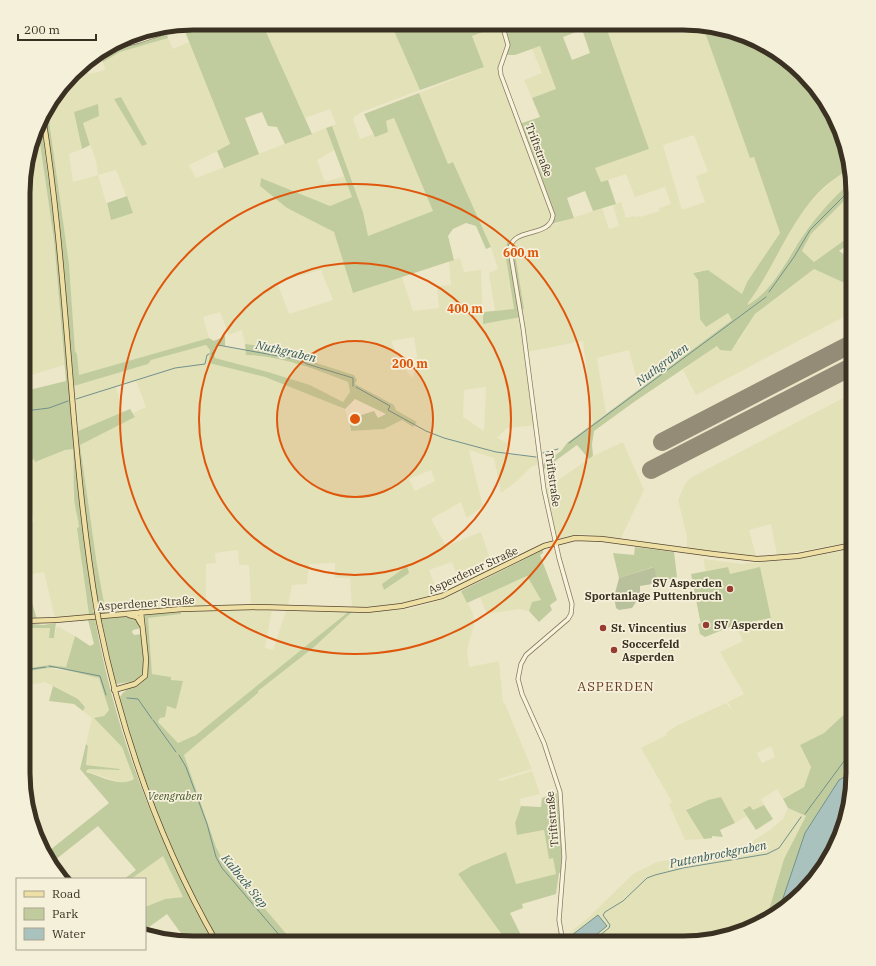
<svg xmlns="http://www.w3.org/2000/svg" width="876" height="966" viewBox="0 0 876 966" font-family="'IBM Plex Serif',serif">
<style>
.farmland{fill:#e3e1b8;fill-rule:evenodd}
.green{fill:#c1cc9e}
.cemetery{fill:#b9c19c}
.water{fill:#aac2be;stroke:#71918c}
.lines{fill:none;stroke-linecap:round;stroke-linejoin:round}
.stream{stroke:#71918c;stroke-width:1}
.runway{stroke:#948c76;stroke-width:18}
.minor-casing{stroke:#8a7a5f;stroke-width:5}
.major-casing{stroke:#584832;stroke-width:6}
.minor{stroke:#f8f3dd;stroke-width:3.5}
.major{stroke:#eedfa5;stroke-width:4.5}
.major-bridge-casing{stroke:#584832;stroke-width:6;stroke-linecap:butt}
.major-bridge{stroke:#eedfa5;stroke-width:4.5}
.ring{fill:none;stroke:#df570d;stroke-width:2}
.poi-dot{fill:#973c31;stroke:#f5f0da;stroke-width:1.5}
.labels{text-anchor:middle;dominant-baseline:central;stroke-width:3.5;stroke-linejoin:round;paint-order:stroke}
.street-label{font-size:11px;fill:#3b3122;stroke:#f5f0da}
.poi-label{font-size:11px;font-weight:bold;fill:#3b3122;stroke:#f5f0da;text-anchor:start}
.park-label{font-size:11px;font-style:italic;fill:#465729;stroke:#f5f0da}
.water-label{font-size:12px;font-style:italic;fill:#32585a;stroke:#f5f0da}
.quarter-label{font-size:13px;letter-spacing:1px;fill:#663823;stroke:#f5f0da}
.rim{fill:none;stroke:#3b3122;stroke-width:5}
.centre{fill:#df570d;stroke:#f5f0da;stroke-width:2}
.ring-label{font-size:12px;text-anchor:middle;font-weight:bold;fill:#df570d;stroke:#f5f0da;stroke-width:3.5;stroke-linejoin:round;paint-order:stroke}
</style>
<rect width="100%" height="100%" fill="#ede7ca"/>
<path class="farmland" d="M 262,23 L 391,24 L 420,90 L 362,112 L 353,118 L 360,139 L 374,134 L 375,136 L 386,121 L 394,118 L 434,211 L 368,236 L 363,212 L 332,126 L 336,124 L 330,109 L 305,118 Z
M 605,24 L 702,24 L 750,158 L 754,156 L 780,233 L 747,282 L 742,294 L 708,270 L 693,272 L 698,280 L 700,319 L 728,313 L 732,320 L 639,388 L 629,350 L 597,358 L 606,413 L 593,424 L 583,341 L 527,352 L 536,425 L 507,428 L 497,438 L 508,443 L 504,454 L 536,457 L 540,455 L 541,463 L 531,467 L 518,480 L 501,493 L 494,458 L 469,450 L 483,506 L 467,518 L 461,502 L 431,519 L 446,546 L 481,532 L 490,559 L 456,573 L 452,562 L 429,570 L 438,595 L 408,604 L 353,608 L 352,607 L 350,578 L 335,578 L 335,563 L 309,564 L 307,584 L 292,585 L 288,606 L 251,604 L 249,565 L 239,565 L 238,550 L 215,553 L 216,563 L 206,564 L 206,606 L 132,610 L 106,613 L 97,565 L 80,445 L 135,417 L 133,413 L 146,407 L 136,381 L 116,387 L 123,412 L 78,431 L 74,386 L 148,364 L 151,360 L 206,345 L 210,350 L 210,363 L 265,377 L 345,409 L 351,431 L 384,429 L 402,420 L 413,427 L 417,422 L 396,410 L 393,405 L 355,384 L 357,380 L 354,375 L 304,359 L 274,347 L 245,344 L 242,330 L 229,335 L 220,312 L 203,317 L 209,338 L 79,375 L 77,354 L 75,351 L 69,264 L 47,106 L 80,66 L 89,74 L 105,70 L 103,62 L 120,52 L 168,38 L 173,49 L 189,42 L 230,145 L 189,165 L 196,178 L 326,128 L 334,150 L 317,160 L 325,182 L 344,176 L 352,197 L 330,206 L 261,178 L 261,187 L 287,208 L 334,232 L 353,293 L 402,277 L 413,311 L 439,308 L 437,286 L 451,285 L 449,261 L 460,258 L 464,272 L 481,270 L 483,324 L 521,317 L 514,244 L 505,252 L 514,310 L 495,311 L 489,273 L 498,269 L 491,247 L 453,162 L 448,164 L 419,93 L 484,67 L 472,36 L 502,25 L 508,45 L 500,68 L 555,224 L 602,208 L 609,229 L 619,226 L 613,205 L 621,202 L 626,218 L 634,216 L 635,217 L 639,216 L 640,217 L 660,211 L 659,208 L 671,204 L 665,187 L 635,197 L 626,174 L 601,182 L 595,168 L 649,149 ZM 74,112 L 83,123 L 96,161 L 98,175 L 73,182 L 69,154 L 82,149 ZM 694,135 L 708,172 L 696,176 L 705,202 L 682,210 L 663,145 ZM 116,170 L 133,213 L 111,219 L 98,175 ZM 321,270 L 333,300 L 289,314 L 277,282 ZM 414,337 L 417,356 L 413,378 L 402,366 L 391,341 ZM 486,387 L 484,431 L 463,417 L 464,390 ZM 431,470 L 435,481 L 415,491 L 409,479 Z
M 540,46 L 556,89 L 532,98 L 524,80 L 542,73 L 532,49 Z
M 38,130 L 54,240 L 64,365 L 25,377 L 26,160 Z
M 848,171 L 851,175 L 852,181 L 822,211 L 804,234 L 766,293 L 749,305 L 748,303 L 804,208 L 835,178 Z
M 853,192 L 853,234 L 814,262 L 802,252 L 811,234 Z
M 814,269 L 850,286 L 853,282 L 853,312 L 696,395 L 683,370 L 717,346 L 738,342 L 755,314 Z
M 218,345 L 246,350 L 246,355 L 262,356 L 295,362 L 304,367 L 322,372 L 348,382 L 350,392 L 343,403 L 310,385 L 268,372 L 215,358 L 213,354 L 214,349 Z
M 853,393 L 853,542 L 777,555 L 771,524 L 749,530 L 756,556 L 687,548 L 687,537 L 678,500 L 686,482 L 692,477 Z
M 623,442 L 644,490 L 621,538 L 580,534 L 555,539 L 544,490 L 593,456 Z
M 73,448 L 73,493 L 75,508 L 78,513 L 82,567 L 89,615 L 55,618 L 44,572 L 31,574 L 33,581 L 24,582 L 25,525 L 34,522 L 25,463 L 34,459 L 35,461 L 48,455 Z
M 853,549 L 853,706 L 824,733 L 800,745 L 811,767 L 804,787 L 783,799 L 777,789 L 761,799 L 764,805 L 753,810 L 743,810 L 747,816 L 735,823 L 721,797 L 708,800 L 686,809 L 704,839 L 685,840 L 669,804 L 672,802 L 641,748 L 667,735 L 666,733 L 676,726 L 726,703 L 733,712 L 728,702 L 744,694 L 720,652 L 743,641 L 735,625 L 771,618 L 730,574 L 728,567 L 705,571 L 704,559 L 743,564 L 747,563 L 759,563 L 759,562 L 792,560 ZM 771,746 L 775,757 L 762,763 L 757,753 Z
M 527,576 L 541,600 L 532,603 L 529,611 L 519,609 L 487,614 L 480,597 Z
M 461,591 L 473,613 L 474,625 L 467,650 L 469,667 L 499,661 L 503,703 L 504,702 L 532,769 L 499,779 L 500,781 L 532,771 L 540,794 L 519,799 L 521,806 L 515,823 L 517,835 L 544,830 L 549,858 L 553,858 L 556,874 L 515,884 L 505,852 L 471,866 L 458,874 L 508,943 L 294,943 L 263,906 L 243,884 L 236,881 L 225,865 L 216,848 L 184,755 L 258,693 L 258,691 L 313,648 L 352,612 L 409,609 L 444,599 Z
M 214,610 L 272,610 L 265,648 L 273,650 L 286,611 L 348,612 L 196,735 L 178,743 L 158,722 L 167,706 L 176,708 L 183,682 L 171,680 L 171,677 L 152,674 L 148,618 L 181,614 L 182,612 Z
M 57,626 L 75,636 L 66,667 L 49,665 L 24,669 L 24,628 L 50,628 L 54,638 Z
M 48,668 L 82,673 L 99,678 L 109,710 L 104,716 L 95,718 L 122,747 L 134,779 L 127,783 L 119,782 L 86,771 L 88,769 L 119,770 L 119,769 L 86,765 L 88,746 L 86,744 L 92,718 L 83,711 L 85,706 L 78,699 L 45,682 L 24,686 L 24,672 Z
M 788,808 L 806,816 L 784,859 L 766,920 L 737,934 L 694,943 L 565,943 L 562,937 L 569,933 L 589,917 L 633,874 L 657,862 L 735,849 L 745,846 L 770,830 L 783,819 Z
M 163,856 L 183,897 L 165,899 L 145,907 L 145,879 L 131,879 Z"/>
<path class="green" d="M 200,23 L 262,23 L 312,134 L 285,144 L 277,127 L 268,126 L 262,112 L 245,118 L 259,154 L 224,168 L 217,151 L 230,144 L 184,29 Z
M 391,24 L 573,24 L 576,32 L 563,37 L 572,60 L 590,53 L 582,29 L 595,24 L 605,24 L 649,149 L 595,168 L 601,182 L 608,180 L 616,204 L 593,211 L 585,191 L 567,198 L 574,218 L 551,224 L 553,218 L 519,124 L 540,117 L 532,98 L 556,89 L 540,46 L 515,55 L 505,55 L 507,49 L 502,25 L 472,36 L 484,67 L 420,90 Z
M 702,24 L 768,46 L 824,99 L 844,139 L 851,175 L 847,171 C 796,198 781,259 748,303 L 748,305 C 775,289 787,258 805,233 C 818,214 835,196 852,181 L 853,192 L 811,234 L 802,251 L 814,262 L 853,234 L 853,241 L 839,251 L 853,260 L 853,282 L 851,286 L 814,269 L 755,314 L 731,351 L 720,350 L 717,346 L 634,402 L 594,431 L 592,444 L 593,456 L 589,459 L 577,445 L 543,470 L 543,464 L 561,451 L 567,443 L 732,320 L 728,313 L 706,327 L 700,319 L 698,280 L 693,273 L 708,270 L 742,294 L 747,282 L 780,233 L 754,157 L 750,158 Z
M 177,26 L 118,44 L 138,32 Z
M 167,34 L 168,38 L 120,52 L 103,62 L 101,54 L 104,52 Z
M 419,93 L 448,164 L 453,162 L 491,247 L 486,249 L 476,226 L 466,223 L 453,229 L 448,236 L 454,260 L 353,293 L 334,232 L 287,208 L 260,186 L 261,178 L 330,206 L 352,197 L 326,128 L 332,126 L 363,212 L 368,236 L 433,211 L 394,118 L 386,121 L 388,132 L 375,137 L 364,114 Z
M 121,97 L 147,144 L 142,146 L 114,99 Z
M 98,104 L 99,116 L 83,123 L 90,145 L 82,149 L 74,112 Z
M 47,106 L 69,264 L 75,351 L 77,354 L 79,375 L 209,338 L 214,341 L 225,336 L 225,346 L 218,345 C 213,348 213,353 215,358 L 268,372 L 310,385 L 343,402 L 350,392 L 348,382 C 315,369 282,356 246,355 L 245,344 L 274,347 L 303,355 L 304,359 L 354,375 L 357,380 L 355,384 L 394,405 L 396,410 L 417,422 L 413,427 L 402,420 L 384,429 L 351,431 L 349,419 L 374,411 L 378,418 L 386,414 L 355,399 L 345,409 L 265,377 L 209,363 L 210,350 L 206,345 L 151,360 L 148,364 L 74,386 L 55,187 L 44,113 Z
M 41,121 L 57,246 L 78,485 L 94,615 L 89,615 L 77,528 L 79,527 C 78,516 74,507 74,496 C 73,481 74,464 73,449 L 65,450 L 35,462 L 34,459 L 25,463 L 25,391 L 66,381 L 54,240 L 38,130 Z
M 127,196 L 133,213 L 111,220 L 107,203 Z
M 513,241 L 524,309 L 520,310 L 521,317 L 483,324 L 483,312 L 514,309 L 505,252 L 507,242 Z
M 130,409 L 135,417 L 80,445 L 97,565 L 106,613 L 100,614 L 85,517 L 78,441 L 79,440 L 78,431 Z
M 635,547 L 674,552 L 677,577 L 658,583 L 653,567 L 619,578 L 613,553 L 634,555 Z
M 543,550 L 543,553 L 540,555 L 557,600 L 550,605 L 552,610 L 539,622 L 529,611 L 532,602 L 541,600 L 527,576 L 467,603 L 461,591 Z
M 407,566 L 409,573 L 384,590 L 382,584 Z
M 728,567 L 730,574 L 760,567 L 771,618 L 735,625 L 705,637 L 700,634 L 698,624 L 701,623 L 700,620 L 691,574 Z
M 24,593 L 29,593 L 37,619 L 24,619 Z
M 181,612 L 181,614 L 148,618 L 152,674 L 171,677 L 171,680 L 183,681 L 176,709 L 167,706 L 165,717 L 160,718 L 158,722 L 178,743 L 196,735 L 348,612 L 352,612 L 313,648 L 258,691 L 258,693 L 184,755 L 216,847 L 225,865 L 236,881 L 250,891 L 294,943 L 219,943 L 171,850 L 144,785 L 121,707 L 120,697 C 126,686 140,686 148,675 L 145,615 Z
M 127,615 L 139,620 L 141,628 L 133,630 L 132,632 L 134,635 L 142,634 L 144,671 L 137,681 L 117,684 L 114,681 L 101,617 Z
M 95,619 C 116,736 156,839 215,943 L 188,943 L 167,914 L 145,930 L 145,907 L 165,899 L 183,897 L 163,856 L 131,879 L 124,879 L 136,870 L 98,826 L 50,864 L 45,854 L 109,803 L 80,769 L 86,744 L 88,746 L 86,765 L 120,769 L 119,770 L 88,769 L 86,772 C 101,776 120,788 134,779 L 122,747 L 94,718 L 104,716 L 109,710 L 99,678 L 58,668 L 48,668 L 24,672 L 24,669 L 49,665 L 66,667 L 75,636 L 90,646 L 94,644 L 88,620 Z
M 24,623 L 43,625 L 56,623 L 54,638 L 49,638 L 50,628 L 24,628 Z
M 53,686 L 78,699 L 85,707 L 83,711 L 74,704 L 49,701 Z
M 853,706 L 853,772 L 839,780 L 805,833 L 778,913 L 766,920 L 784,859 L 806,816 L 788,808 L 783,799 L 804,787 L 811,767 L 800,745 L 824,733 Z
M 557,793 L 560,820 L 562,872 L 559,873 L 556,894 L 522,904 L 523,908 L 510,913 L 525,943 L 508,943 L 458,874 L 471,866 L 506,852 L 516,884 L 556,874 L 553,858 L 549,859 L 544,830 L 517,835 L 515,823 L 521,806 L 541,807 L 542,798 Z
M 721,797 L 735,823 L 720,830 L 723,837 L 712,836 L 712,838 L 704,839 L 686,810 L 708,800 Z
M 764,805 L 773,819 L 756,830 L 743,810 L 750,806 L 753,810 Z"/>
<path class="cemetery" d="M 654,567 L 658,583 L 640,586 L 640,596 L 632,608 L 619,610 L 616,608 L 614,597 L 619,578 Z"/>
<path class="water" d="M 853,772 L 853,784 L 830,858 L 778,913 L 805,833 L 839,780 Z
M 598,915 L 607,926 L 586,943 L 578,943 L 572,935 Z"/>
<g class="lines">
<path class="stream" d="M 850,170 L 850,171
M 769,292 L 794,257 L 810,230 L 853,187
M 212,354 L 218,345 L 300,360 L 307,364 L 353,378 L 353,386
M 356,387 L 390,406 L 388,410 L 426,431 L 444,438 L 496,452 L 536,457
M 76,399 L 175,368 L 205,364 L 207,355 L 209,354
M 25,411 L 49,408 L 68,401
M 569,443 L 766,297
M 543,453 L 558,449
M 49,666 L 100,676 L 106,695
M 24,670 L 46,667
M 127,698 L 138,699 L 152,719
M 153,720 L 176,752
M 853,732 L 850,736 L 853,742
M 179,755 L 186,767 L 207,824 L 216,857 L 222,868 L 286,943
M 805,814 L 853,749
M 571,943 L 574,943
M 590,943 L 609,928 L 610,925 L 603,915 L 605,912 L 623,901 L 647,878 L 655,875 L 683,868 L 767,854 L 779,848 L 801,817"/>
<path class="runway" d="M 662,442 L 853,343
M 651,470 L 853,366"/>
<defs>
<path id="minor" d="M 502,24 L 508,45 L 500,68 L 501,75 L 553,215 C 551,239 511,226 510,250 L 523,328 L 544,490 L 559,558 L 572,604 L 571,614 L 568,619 L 526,655 L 521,664 L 518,679 L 522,694 L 544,743 L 560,792 L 564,857 L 559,920 L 563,943
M 111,48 L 139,41 L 193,23"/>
<path id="major" d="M 43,117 C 69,280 69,447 97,611
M 129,615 L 137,617 L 141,624
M 24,621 L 56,620 L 182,609 L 259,607 L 367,610 L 402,606 L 442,596 L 544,546 L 575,538 L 602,539 L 713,554 L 757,559 L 798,556 L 853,545
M 99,622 C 122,735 159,842 217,943
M 114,690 L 135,684 L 145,676 L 146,659 L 141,612"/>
</defs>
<use href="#minor" class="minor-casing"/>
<use href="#major" class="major-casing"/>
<use href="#minor" class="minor"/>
<use href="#major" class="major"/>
<defs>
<path id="major-bridge" d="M 97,611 L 99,622"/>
</defs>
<use href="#major-bridge" class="major-bridge-casing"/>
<use href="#major-bridge" class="major-bridge"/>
</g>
<circle cx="355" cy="419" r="78" fill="#df570d" fill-opacity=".12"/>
<g class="ring">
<circle cx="355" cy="419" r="78"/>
<circle cx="355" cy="419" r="156"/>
<circle cx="355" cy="419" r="235"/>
</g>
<g class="poi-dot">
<circle cx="730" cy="589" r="4"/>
<circle cx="706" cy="625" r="4"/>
<circle cx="603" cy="628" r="4"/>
<circle cx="614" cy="650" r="4"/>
</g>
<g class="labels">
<g class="street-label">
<text transform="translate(539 150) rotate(69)">Triftstraße</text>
<text transform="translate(553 479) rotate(82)">Triftstraße</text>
<text transform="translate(473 570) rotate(-25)">Asperdener Straße</text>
<text transform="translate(146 603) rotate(-4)">Asperdener Straße</text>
<text transform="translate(552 819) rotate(-95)">Triftstraße</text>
</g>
<g class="poi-label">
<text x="722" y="583" text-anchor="end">SV Asperden<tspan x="722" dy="13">Sportanlage Puttenbruch</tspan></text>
<text x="714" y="625">SV Asperden</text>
<text x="611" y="628">St. Vincentius</text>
<text x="622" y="644">Soccerfeld<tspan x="622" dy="13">Asperden</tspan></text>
</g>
<g class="park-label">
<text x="175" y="796">Veengraben</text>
</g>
<g class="water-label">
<text transform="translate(286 351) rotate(13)">Nuthgraben</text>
<text transform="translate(662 364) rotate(-37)">Nuthgraben</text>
<text transform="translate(718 854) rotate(-11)">Puttenbrockgraben</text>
<text transform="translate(245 881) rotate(51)">Kalbeck Siep</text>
</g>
<g class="quarter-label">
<text x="616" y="686">ASPERDEN</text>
</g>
</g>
<path d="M0 0H876V966H0ZM193 30H683A163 163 0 0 1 846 193V773A163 163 0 0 1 683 936H193A163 163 0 0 1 30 773V193A163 163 0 0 1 193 30Z" fill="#f5f0da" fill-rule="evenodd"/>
<path class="rim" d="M193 30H683A163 163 0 0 1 846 193V773A163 163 0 0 1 683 936H193A163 163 0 0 1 30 773V193A163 163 0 0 1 193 30Z"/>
<circle cx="355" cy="419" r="6" class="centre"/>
<g class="ring-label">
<text x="521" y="257">600 m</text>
<text x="465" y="313">400 m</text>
<text x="410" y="368">200 m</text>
</g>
<rect x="16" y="878" width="130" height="72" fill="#f5f0da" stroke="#aba490"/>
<rect x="24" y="891" width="20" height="6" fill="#eedfa5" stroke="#aba490"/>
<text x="52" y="898" font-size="12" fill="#3b3122">Road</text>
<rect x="24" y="908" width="20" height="12" fill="#c1cc9e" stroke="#aba490"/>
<text x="52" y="918" font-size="12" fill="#3b3122">Park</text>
<rect x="24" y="928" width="20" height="12" fill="#aac2be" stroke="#aba490"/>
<text x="52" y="938" font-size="12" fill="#3b3122">Water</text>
<path d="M18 34v6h78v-6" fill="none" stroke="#3b3122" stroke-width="2"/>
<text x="24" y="34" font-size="12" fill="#3b3122" stroke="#f5f0da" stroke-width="3" paint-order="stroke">200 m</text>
</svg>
